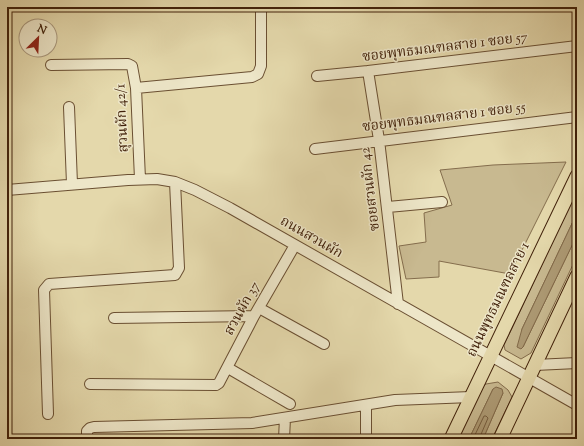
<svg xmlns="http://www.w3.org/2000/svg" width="584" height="446" viewBox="0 0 584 446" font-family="'Sorts Mill Goudy','Noto Serif Thai',serif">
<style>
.green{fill:#c8b990;stroke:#846d4d}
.water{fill:#ad9a74;stroke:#826a4a}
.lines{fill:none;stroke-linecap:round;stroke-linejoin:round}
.shore{stroke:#775e3f;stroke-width:1}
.minor-casing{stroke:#6a4f32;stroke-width:12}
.major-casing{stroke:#41210a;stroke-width:15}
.minor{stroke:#ede6c8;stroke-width:10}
.major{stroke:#e4d8ab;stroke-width:13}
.labels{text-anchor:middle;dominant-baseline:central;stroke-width:3;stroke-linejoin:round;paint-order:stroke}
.street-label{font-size:14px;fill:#41210a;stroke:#ede6c8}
</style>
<rect width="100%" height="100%" fill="#e4d8ab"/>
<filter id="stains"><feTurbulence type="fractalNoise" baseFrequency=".005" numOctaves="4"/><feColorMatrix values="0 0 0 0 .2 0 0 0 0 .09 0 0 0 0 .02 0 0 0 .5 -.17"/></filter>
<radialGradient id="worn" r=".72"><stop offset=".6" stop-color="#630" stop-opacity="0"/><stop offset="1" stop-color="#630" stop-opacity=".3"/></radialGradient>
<path class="green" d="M 566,162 L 510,274 L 439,261 L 439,277 L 406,279 L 399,246 L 426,242 L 424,213 L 452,205 L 440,170 L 493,165 Z
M 577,190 L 577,213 L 522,329 L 523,347 L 577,235 L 577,256 L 531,353 L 521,359 L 505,350 L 504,345 Z
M 498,382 L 508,390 L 512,397 L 492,439 L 483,439 L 503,393 L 493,389 L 469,439 L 458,439 L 481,388 L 486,384 Z"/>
<path class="water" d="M 577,213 L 577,235 L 523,347 L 521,349 L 517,347 L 522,329 Z
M 496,387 L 502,389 L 503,393 L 483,439 L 469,439 L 493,389 Z"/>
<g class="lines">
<path class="shore" d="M 473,439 L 484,416 L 486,416 L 488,418 L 479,439"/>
<defs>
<path id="minor" d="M 51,65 L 128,64 L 132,66 L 136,88 L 140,179
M 368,71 L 379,140 L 398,304
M 317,76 L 368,71 L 577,46
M 136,88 L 252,77 L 258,74 L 261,66 L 261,7
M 69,107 L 72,184
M 315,149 L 577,117
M 7,190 L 128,180 L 157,179 L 175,182 L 195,190 L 230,208 L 577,405
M 388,207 L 442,202
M 259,308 L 324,344
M 114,318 L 254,316
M 535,365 L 577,363
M 228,368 L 290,404
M 90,384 L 216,385 L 219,383 L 254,316 L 295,245
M 366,406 L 366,439
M 48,414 L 44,290 L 49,284 L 175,275 L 179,268 L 175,182
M 87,439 L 87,431 L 90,428 L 94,427 L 252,423 L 395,400 L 471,397
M 284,439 L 285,418"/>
<path id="major" d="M 451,439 L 577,176
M 500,439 L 577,276"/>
</defs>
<use href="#minor" class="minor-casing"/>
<use href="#major" class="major-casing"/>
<use href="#minor" class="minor"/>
<use href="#major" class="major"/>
</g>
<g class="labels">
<g class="street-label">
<text transform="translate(445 48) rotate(-7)">ซอยพุทธมณฑลสาย 1 ซอย 57</text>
<text transform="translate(123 118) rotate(-93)">สุวนผัก 42/1</text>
<text transform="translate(444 118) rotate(-7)">ซอยพุทธมณฑลสาย 1 ซอย 55</text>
<text transform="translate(371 189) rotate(-97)">ซอยสวนผัก 42</text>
<text transform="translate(311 238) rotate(30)">ถนนสวนผัก</text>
<text transform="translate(499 300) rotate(-64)">ถนนพุทธมณฑลสาย 1</text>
<text transform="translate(243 309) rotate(-61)">สวนผัก 37</text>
</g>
</g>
<rect width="584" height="446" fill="none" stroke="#e4d8ab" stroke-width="24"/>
<rect x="8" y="8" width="568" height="430" fill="none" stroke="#41210a" stroke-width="2"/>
<rect x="12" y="12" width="560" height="422" fill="none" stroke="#41210a"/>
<g transform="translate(38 38) rotate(24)"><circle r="19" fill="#ede6c8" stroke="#a8977c"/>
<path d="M0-3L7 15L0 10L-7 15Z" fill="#8f2418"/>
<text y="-6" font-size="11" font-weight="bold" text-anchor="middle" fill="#41210a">N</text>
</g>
<rect width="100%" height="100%" filter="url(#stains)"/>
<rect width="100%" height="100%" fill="url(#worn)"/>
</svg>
